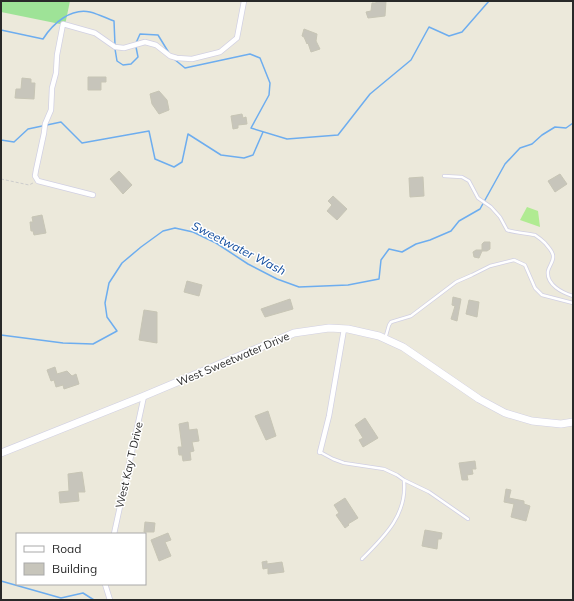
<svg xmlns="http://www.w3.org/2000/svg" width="574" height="601" viewBox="0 0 574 601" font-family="Mulish,sans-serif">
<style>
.green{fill:#9ee397}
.pitch{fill:#b0eb92}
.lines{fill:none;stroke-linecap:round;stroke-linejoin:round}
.stream{stroke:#6dadef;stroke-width:1.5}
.building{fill:#c7c5bb;stroke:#c7c5b5}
.lane-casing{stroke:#d1d0e3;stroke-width:4}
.street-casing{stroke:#d1d0e3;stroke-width:6}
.secondary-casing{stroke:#d1d0e3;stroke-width:8}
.path{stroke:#ccc;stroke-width:1;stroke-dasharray:3 2;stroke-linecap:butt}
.lane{stroke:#fff;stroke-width:2.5}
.street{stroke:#fff;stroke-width:4.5}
.secondary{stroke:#fff;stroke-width:7}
.labels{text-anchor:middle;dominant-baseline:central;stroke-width:3;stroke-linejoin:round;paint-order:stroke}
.street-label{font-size:11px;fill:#292929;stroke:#fff}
.water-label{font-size:12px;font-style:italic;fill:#0c489b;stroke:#fff}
</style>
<rect width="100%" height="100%" fill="#ece9db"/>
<path class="green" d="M 1,1 L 70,1 L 65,25 L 1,12 Z"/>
<path class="pitch" d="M 527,207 L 538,211 L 540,227 L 520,220 Z"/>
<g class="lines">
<path class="stream" d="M 1,30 L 43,39 C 53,23 71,8 90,12 C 98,14 106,18 114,21 L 115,45
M 136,43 L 140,34 L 158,35 L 169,53
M 115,49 L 117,61 L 123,65 L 131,64 L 138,57 L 136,47
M 174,59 L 185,68 L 250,54 L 260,58 L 270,83 L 269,95 L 251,128 L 287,139 L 338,135 L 370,94 L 411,60 L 429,27 L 449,36 L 462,32 L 489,1
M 1,140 L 14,142 L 28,129 L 61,122 L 82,143 L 149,131 L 155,159 L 174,167 L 182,162 L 188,134 L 221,155 L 244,158 L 253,155 L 263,132
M 1,335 L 63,343 L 93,344 L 117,331 L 107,317 L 105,303 L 109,283 L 122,263 L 141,247 L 163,231 L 175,228 L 193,232 L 216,243 L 248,264 L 277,279 L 299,287 L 348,285 L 379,279 L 381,260 L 389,249 L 402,252 L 416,244 L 430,240 L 451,231 L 459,221 L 480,209 L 505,164 L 520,148 L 532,144 L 542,135 L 555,127 L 566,128 L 573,123
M 1,581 L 61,598 L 83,593 L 94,600"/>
</g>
<path class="building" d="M 376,1 L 386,1 L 385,16 L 368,18 L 366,12 L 371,11 L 372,3 L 376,3 Z
M 304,29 L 317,34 L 316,41 L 320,49 L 311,52 L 308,43 L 307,44 L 304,37 L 302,36 Z
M 88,77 L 106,77 L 106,82 L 101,82 L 101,90 L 88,90 Z
M 22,78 L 31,79 L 31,83 L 35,83 L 34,99 L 15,98 L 16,89 L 21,89 Z
M 159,91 L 167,100 L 169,110 L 159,114 L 152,104 L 150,94 Z
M 242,114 L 243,118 L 246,117 L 247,124 L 238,125 L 238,128 L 233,129 L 231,116 Z
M 119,171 L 132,185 L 123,194 L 110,179 Z
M 560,174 L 567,184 L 555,192 L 548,181 Z
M 423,177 L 424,196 L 410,197 L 409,178 Z
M 333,196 L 347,209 L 337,220 L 327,211 L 332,205 L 328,201 Z
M 42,215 L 46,233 L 34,235 L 33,231 L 31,231 L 30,222 L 33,222 L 32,217 Z
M 484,242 L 490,242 L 490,249 L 487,251 L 482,251 L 479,258 L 474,257 L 473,252 L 476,250 L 482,250 L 482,244 Z
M 187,281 L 202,285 L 199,296 L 184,292 Z
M 453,297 L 461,299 L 457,321 L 451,319 L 455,306 L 452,305 Z
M 290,299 L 293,309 L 265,317 L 261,309 Z
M 469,300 L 479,302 L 477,317 L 466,314 Z
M 144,310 L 157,312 L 157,343 L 139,340 Z
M 55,367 L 57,374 L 67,371 L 72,376 L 76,374 L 79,384 L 64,389 L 63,385 L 56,387 L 54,380 L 51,381 L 47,370 Z
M 268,411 L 276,436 L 266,440 L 255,416 Z
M 365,418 L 378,438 L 363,447 L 359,440 L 363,438 L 355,425 Z
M 188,422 L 189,430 L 197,429 L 199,441 L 192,442 L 194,451 L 190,452 L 191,460 L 183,461 L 182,455 L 179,455 L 178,447 L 182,447 L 179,424 Z
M 475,461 L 476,469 L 472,469 L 473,474 L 467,475 L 468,480 L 462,480 L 459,463 Z
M 82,472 L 85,492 L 78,492 L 79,501 L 60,503 L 59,492 L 69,491 L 68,474 Z
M 506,489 L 511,490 L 509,498 L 524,501 L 524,504 L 530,506 L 526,521 L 511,517 L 514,504 L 504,502 Z
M 345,498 L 358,518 L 348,524 L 349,525 L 345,528 L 336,515 L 339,513 L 334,505 Z
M 145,522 L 155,523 L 154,532 L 144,532 Z
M 425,530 L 442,533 L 441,539 L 438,539 L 437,549 L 422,546 Z
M 168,533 L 171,540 L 165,542 L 171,556 L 159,561 L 151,540 Z
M 267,561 L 267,564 L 282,562 L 284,572 L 268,574 L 268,568 L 263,569 L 262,562 Z"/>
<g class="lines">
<defs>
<path id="lane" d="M 444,176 L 462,177 L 469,181 L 478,198 L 491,207 L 500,217 L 507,230 C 516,233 527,233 535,235 C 538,237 542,240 545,243 C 548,247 553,251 553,256 C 554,261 549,266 548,271 C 546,285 563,293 573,296
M 385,339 L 389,325 L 391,322 L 411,316 L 456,282 L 472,275 L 490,266 L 514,260 L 525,265 L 535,288 L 542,295 L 573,303
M 320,452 L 333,459 L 344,463 L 384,469 L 397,475 L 404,480 L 429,492 L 468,519
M 362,559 C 385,536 407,515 404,481"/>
<path id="street" d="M 93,195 L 38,181 L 35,176 L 36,170 L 44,133 L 45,124 L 51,110 L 52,88 L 56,73 L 57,55 L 63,24 L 95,33 L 115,47 L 124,48 L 145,42 L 156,45 L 170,56 L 177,58 L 192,59 L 220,52 L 237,38 L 244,1
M 320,452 L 329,416 L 344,329
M 114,534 L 144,396
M 105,584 L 110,600"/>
<path id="secondary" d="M 1,453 L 144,396 L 294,333 L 329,328 L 348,329 L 379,336 L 403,347 L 479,399 L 505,413 L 532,421 L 561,424 L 573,422"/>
</defs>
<use href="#lane" class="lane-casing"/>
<use href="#street" class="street-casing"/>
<use href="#secondary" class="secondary-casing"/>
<path class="path" d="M 1,179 L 29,185 L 33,183"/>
<use href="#lane" class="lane"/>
<use href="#street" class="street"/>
<use href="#secondary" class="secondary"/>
</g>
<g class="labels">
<g class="street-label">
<text transform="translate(233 359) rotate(-23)">West Sweetwater Drive</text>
<text transform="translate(129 465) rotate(-77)">West Kay T Drive</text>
</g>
<g class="water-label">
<text transform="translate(239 248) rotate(27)">Sweetwater Wash</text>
</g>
</g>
<rect width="574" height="601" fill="none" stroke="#292929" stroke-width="4"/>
<rect x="16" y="533" width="130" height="52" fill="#ffffff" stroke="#a9a9a9"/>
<rect x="24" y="546" width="20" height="6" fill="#ffffff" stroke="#a9a9a9"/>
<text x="52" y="553" font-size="12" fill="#292929">Road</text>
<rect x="24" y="563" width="20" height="12" fill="#c7c5bb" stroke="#a9a9a9"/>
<text x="52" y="573" font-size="12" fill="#292929">Building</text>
</svg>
